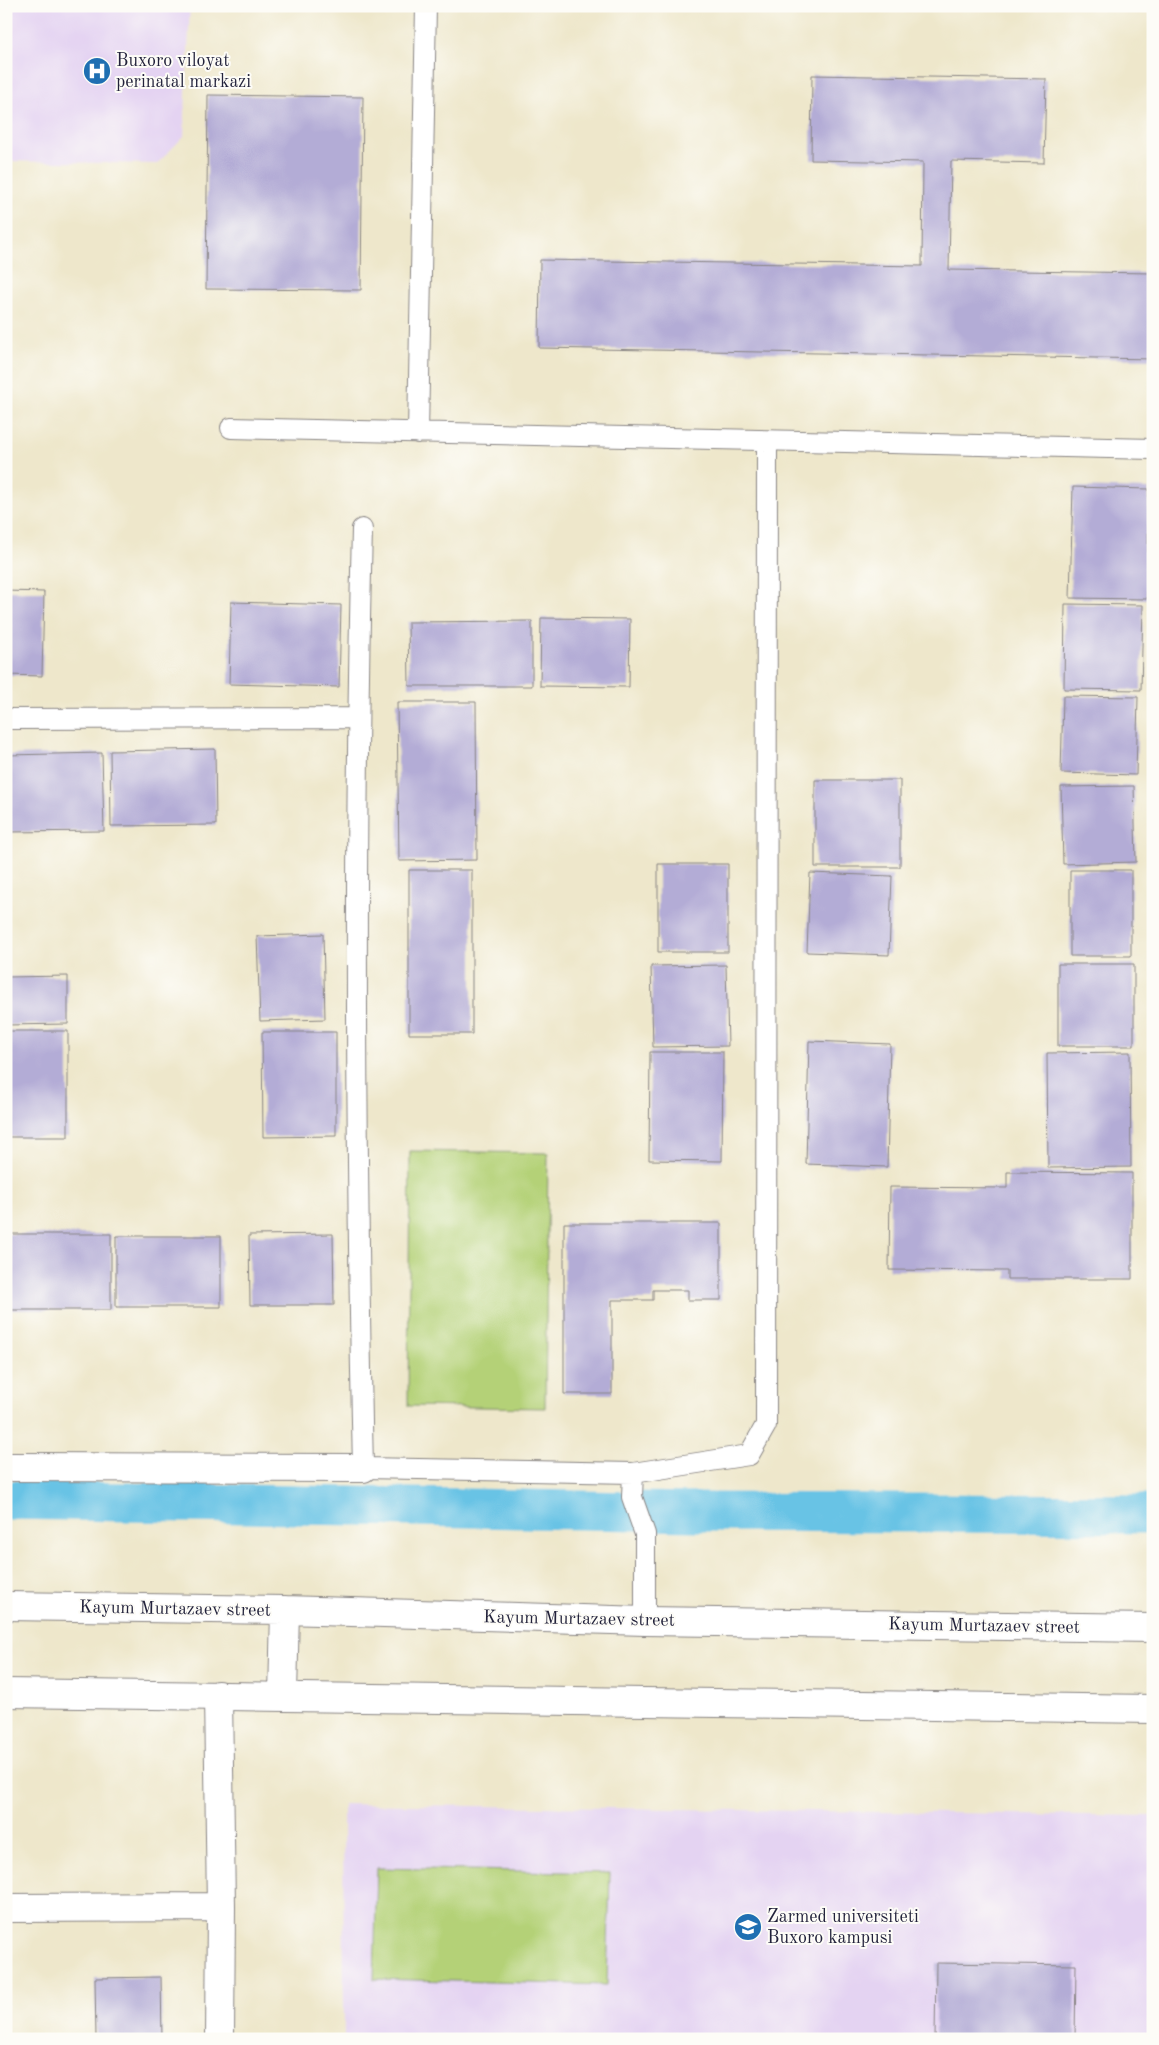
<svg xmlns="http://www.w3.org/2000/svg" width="1159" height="2045" viewBox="0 0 1159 2045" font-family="'Old Standard TT',serif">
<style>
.built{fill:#e4d3f2}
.green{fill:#b4d177;stroke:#6b7a59}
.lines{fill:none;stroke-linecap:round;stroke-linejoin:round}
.canal{stroke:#67c3e5;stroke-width:39}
.building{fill:#b3acd6}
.lane-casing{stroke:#888483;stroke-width:22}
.street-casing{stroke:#888483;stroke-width:30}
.secondary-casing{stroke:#888483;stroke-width:30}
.lane{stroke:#fff;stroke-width:20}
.street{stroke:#fff;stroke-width:28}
.secondary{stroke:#fff;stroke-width:28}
.labels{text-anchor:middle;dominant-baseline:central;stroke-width:4;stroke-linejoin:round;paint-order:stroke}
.poi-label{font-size:18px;fill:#22223b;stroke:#fdfcf7;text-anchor:start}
.street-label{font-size:18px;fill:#22223b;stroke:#fdfcf7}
</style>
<rect width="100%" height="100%" fill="#fdfcf7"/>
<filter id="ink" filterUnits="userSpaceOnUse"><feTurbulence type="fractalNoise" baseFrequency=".02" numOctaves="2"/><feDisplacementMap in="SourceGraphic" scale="10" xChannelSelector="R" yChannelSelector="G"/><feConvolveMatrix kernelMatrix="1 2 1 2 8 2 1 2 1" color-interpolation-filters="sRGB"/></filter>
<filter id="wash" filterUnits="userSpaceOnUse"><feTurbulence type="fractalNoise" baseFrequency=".0096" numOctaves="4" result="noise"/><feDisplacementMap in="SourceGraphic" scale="20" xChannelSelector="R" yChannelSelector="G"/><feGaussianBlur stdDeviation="1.12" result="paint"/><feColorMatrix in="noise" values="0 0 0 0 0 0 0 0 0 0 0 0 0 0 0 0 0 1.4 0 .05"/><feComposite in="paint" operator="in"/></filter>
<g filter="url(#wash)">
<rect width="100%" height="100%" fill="#eee7cb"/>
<path class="built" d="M 6,6 L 190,6 L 184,136 L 157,164 L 6,161 Z
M 343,1804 L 1153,1816 L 1153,2039 L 344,2039 Z"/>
<path class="green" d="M 410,1151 L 548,1153 L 545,1408 L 408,1406 Z
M 377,1868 L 610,1873 L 607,1985 L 374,1979 Z"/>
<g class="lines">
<path class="canal" d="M 6,1500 L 695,1512 L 1153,1514"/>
</g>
<g id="blocks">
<path class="building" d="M 812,75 L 1046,79 L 1044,163 L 951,161 L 949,270 L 1153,273 L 1153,359 L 539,348 L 540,260 L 922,266 L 923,162 L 811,160 Z
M 208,95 L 363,97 L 361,290 L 206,289 Z
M 1073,487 L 1149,489 L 1147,599 L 1070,598 Z
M 6,591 L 44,592 L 42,676 L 6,675 Z
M 231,602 L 341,605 L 339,687 L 229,684 Z
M 1065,604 L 1143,605 L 1141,690 L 1064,689 Z
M 541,618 L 630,619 L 629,687 L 540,686 Z
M 532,621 L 532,686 L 409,686 L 408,622 Z
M 1063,696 L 1138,697 L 1136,775 L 1061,773 Z
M 397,702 L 476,702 L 477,860 L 399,861 Z
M 215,749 L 216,825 L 111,826 L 110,751 Z
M 102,753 L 104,831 L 6,832 L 6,755 Z
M 815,780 L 900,780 L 900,867 L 815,867 Z
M 1134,786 L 1136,862 L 1063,864 L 1061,787 Z
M 658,864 L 728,864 L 728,952 L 658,952 Z
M 409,870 L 472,870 L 472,1034 L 409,1034 Z
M 1070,870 L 1131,870 L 1131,956 L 1070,956 Z
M 810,873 L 892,876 L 889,955 L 807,952 Z
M 323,934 L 325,1019 L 260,1021 L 257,936 Z
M 1058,964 L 1134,964 L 1134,1046 L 1058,1046 Z
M 726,965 L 728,1046 L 653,1047 L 651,966 Z
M 68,976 L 68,1024 L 6,1025 L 6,977 Z
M 6,1031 L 68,1031 L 68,1137 L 6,1137 Z
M 262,1032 L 336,1032 L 336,1136 L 263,1137 Z
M 809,1041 L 890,1044 L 887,1167 L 806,1164 Z
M 650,1052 L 723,1052 L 722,1161 L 649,1160 Z
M 1130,1052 L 1131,1167 L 1048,1168 L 1047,1053 Z
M 1007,1172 L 1132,1173 L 1132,1279 L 1007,1279 L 1007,1271 L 889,1270 L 890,1187 L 1007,1188 Z
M 564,1223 L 721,1223 L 721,1300 L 688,1300 L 688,1290 L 653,1290 L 653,1300 L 612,1300 L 612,1394 L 564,1394 Z
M 6,1234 L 111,1234 L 111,1310 L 6,1310 Z
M 333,1234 L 334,1305 L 250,1305 L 249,1235 Z
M 116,1236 L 221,1236 L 221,1307 L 116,1307 Z
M 936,1963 L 1076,1965 L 1075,2039 L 935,2039 Z
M 161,1977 L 162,2039 L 96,2039 L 95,1978 Z"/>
</g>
</g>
<g filter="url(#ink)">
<use href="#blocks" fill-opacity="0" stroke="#888483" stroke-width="1"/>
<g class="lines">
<defs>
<path id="lane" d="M 231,428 L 1153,449
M 418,433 L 426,6
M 362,529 C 354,842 356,1155 363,1468 L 633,1473
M 6,719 L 357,718
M 645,1621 L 645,1534 L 632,1497 L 633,1473 L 749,1455 L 766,1425 L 767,441"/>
<path id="street" d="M 6,1467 L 363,1468
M 218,1695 L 221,1907 L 220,2039
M 6,1908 L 221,1907"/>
<path id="secondary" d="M 6,1606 L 285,1610 L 645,1621 L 1153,1628
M 6,1693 L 1153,1709
M 283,1696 L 285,1610"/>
</defs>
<use href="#lane" class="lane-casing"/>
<use href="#street" class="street-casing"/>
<use href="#secondary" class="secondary-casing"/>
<use href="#lane" class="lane"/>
<use href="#street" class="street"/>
<use href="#secondary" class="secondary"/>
</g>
</g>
<defs>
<symbol id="hospital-disc" viewBox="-11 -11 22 22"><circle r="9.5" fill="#1f6fb2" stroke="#fdfcf7"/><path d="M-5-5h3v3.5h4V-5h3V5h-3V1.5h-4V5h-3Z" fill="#fff"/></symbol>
<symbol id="university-disc" viewBox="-11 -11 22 22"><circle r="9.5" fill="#1f6fb2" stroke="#fdfcf7"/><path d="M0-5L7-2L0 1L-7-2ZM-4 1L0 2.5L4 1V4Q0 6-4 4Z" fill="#fff"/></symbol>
</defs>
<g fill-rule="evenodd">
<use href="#hospital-disc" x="81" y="55" width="32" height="32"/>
<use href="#university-disc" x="732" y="1911" width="32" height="32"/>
</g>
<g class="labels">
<g class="poi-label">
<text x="116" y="61">Buxoro viloyat<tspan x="116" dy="21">perinatal markazi</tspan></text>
<text x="767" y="1917">Zarmed universiteti<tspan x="767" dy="21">Buxoro kampusi</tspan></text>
</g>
<g class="street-label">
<text transform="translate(175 1609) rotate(1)">Kayum Murtazaev street</text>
<text transform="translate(579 1619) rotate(1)">Kayum Murtazaev street</text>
<text transform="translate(984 1626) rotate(1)">Kayum Murtazaev street</text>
</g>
</g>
<rect width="1159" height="2045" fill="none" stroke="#fdfcf7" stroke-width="25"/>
</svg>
